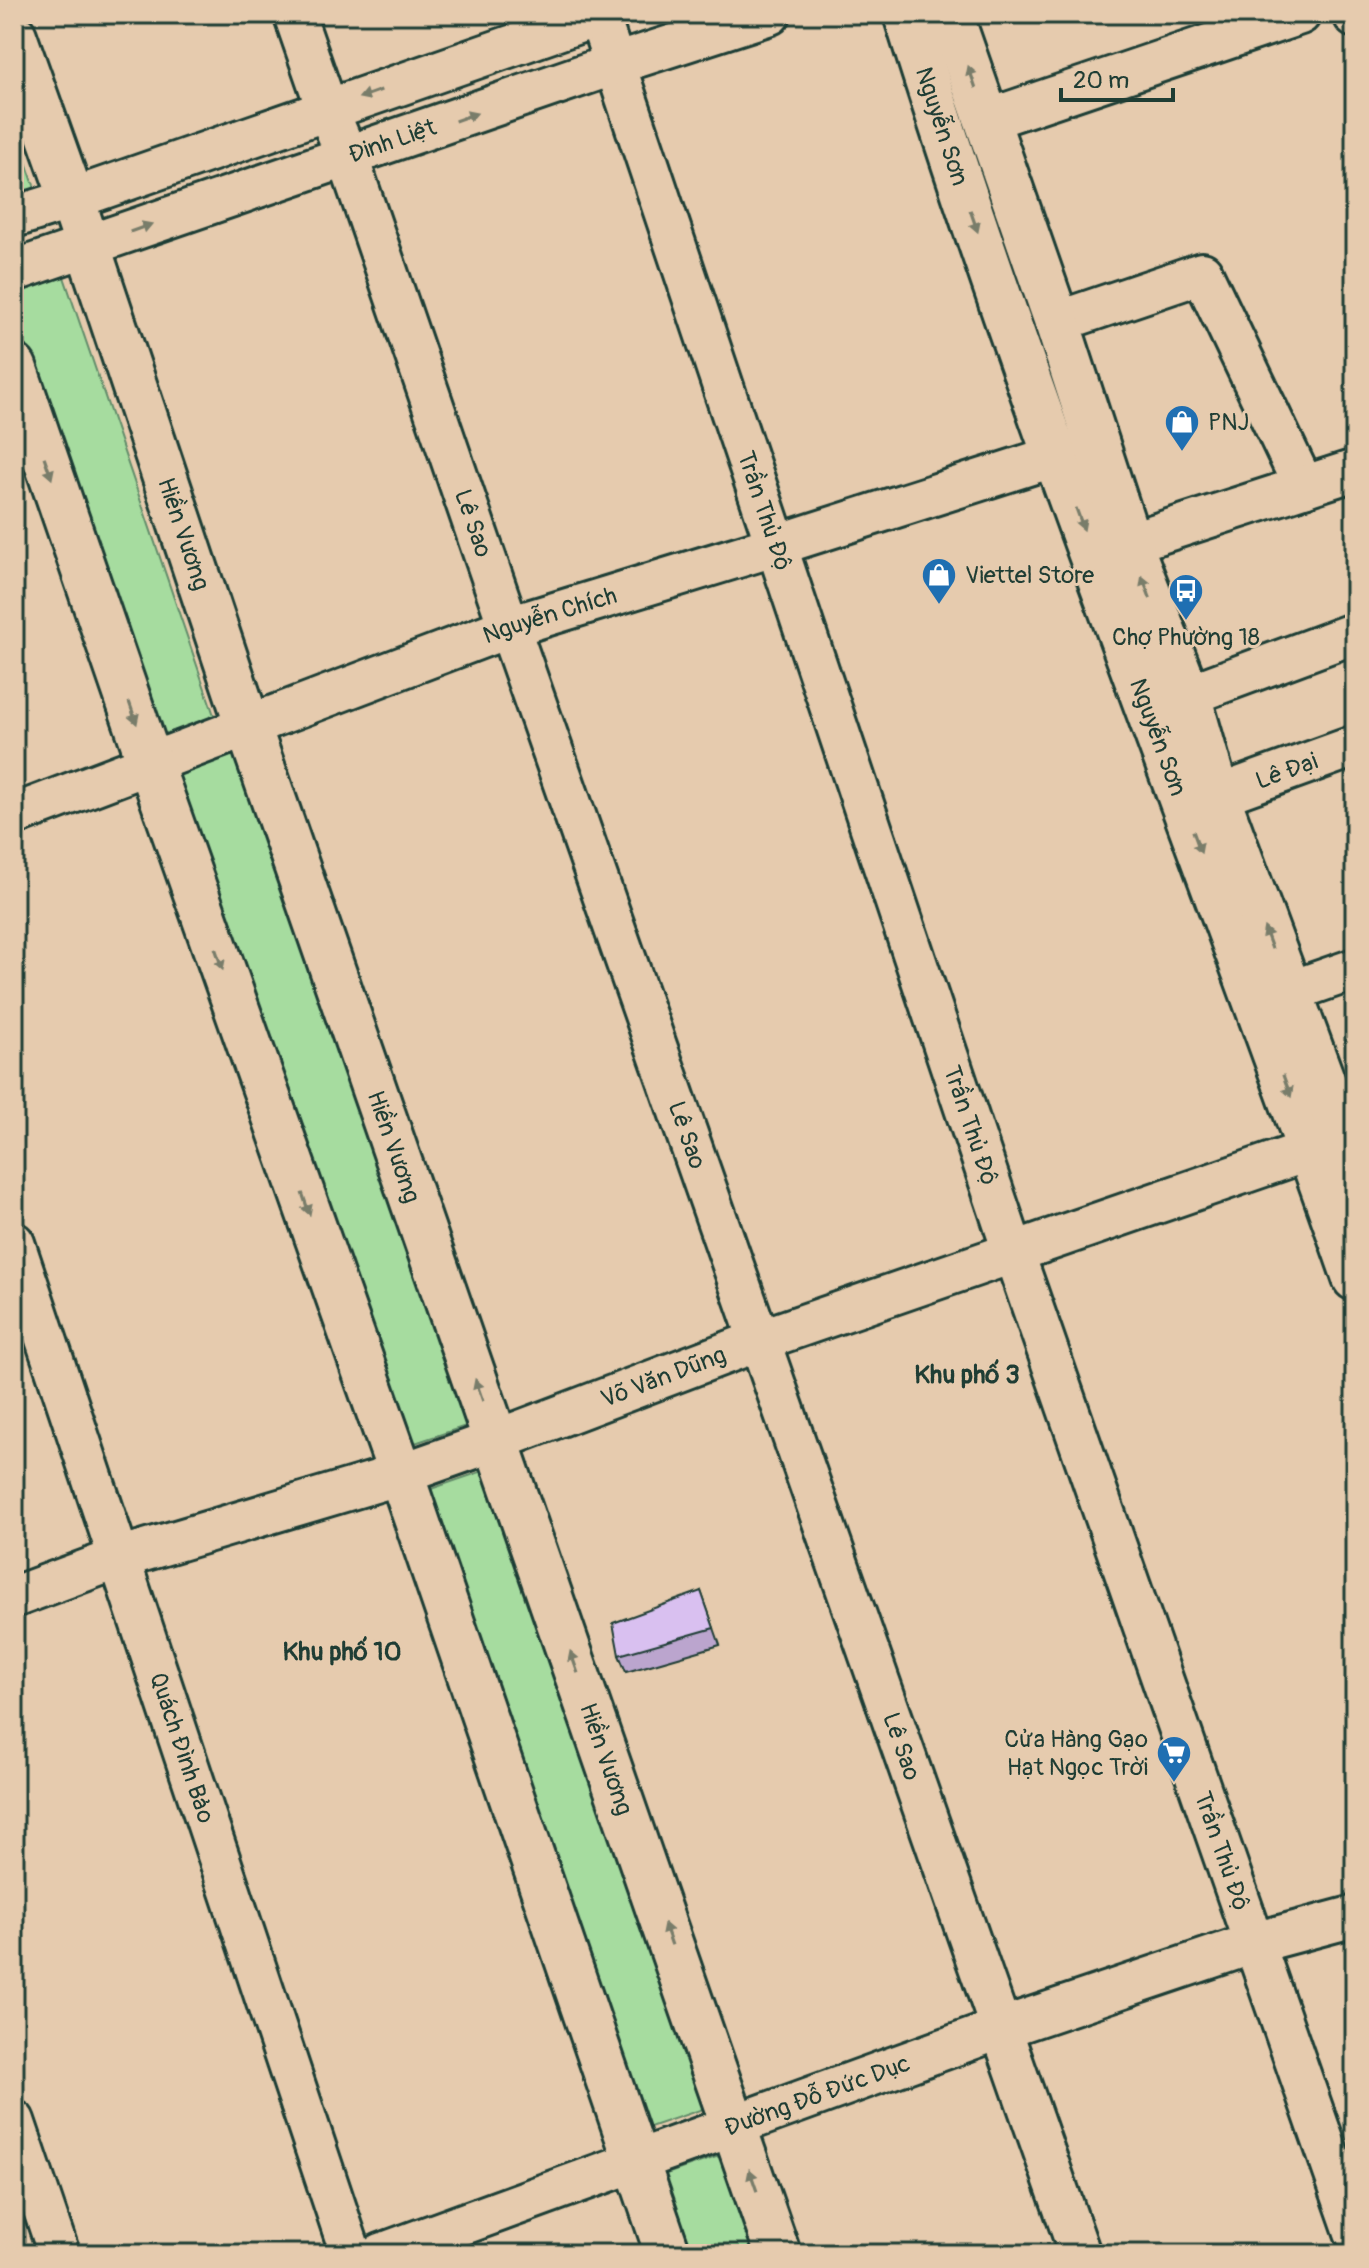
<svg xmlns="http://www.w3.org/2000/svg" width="1369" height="2268" viewBox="0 0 1369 2268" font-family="Pangolin,sans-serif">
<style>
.green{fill:#a6dc9f;stroke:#628c6a;stroke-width:2}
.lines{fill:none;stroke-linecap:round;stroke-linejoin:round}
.street-casing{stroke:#1f3d34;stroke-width:46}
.secondary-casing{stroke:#1f3d34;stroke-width:50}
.street{stroke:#e6cbae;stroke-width:40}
.secondary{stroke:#e6cbae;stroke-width:44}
.wall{fill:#bba5ce;stroke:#1f3d34;stroke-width:2}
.building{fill:#d9c0f0;stroke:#1f3d34;stroke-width:2}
.oneway{fill:#797d6b}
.labels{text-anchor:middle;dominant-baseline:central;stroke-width:6;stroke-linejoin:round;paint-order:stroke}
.street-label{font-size:24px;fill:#1f3d34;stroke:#e6cbae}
.poi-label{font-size:24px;fill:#1f3d34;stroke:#e6cbae;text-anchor:start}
.neighbourhood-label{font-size:26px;font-weight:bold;fill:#1f3d34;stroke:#e6cbae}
</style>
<rect width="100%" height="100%" fill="#e6cbae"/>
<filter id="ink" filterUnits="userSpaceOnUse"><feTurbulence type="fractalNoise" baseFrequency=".0125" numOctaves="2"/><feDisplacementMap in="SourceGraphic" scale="16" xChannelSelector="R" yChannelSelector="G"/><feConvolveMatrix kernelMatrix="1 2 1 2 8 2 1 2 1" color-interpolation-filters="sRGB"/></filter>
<g filter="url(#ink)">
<path class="green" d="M 14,127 L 39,200 L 14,208 Z
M 63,274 L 217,724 L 158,744 L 14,324 L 14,291 Z
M 235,754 L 469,1425 L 412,1444 L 178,774 Z
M 483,1471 L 706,2108 L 647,2128 L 425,1491 Z
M 725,2154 L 759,2254 L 690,2254 L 663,2175 Z"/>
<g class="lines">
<defs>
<g id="street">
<path id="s1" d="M 294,14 L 327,109 L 348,158 L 509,627 L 1080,2254"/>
<path id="s2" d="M 598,14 L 1014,1254 L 1355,2232"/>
<path d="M 1354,14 L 1355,17"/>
<path d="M 987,120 L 1300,14"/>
<path d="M 14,217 L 72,199 L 603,14"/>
<path id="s3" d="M 14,271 L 615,64 L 770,14"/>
<path d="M 1057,322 L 1202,273 L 1304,487"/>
<path d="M 1129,543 L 1355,470"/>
<path d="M 1188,695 L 1355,633"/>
<path id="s4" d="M 1217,796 L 1355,746"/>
<path id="s5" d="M 14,815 L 509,627 L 777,545 L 1084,447"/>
<path d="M 1260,1002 L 1355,969"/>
<path id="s6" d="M 14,1243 L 351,2254"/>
<path id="s7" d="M 14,1597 L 119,1558 L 401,1474 L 497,1440 L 760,1340 L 1310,1150"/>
<path d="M 14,2121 L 59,2254"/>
<path id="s8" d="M 381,2254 L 1002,2028 L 1254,1943 L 1355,1916"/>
</g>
<g id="secondary">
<path id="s9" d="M 906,14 C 1039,441 1208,856 1355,1278"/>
<path d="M 950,14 L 1057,322 L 1129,543 L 1188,695 L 1217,796 L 1355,1169"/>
<path id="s10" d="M 14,36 L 72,199 L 248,726 L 778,2254"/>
<path d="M 14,367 L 150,763 L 401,1474 L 668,2254"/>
</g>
</defs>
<use href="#street" class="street-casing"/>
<use href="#secondary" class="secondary-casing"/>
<use href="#street" class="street"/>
<use href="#secondary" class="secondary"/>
</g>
<path class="wall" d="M 701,1591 L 720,1645 L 626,1672 L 619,1655 Z"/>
<path class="building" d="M 701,1591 L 714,1628 L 619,1655 L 613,1623 Z"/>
<defs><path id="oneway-solid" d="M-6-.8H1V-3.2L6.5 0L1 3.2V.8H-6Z" transform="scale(2)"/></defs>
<g class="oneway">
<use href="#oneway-solid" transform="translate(972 77) rotate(-109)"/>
<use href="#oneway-solid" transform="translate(370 94) rotate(161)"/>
<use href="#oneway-solid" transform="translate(466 117) rotate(-19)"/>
<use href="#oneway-solid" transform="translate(974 221) rotate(71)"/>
<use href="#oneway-solid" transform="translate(141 228) rotate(-20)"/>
<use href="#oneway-solid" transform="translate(48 468) rotate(71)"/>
<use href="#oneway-solid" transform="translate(1080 519) rotate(70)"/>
<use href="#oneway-solid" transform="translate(1146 587) rotate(-111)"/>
<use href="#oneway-solid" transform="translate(133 713) rotate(71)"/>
<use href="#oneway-solid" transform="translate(1197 842) rotate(70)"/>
<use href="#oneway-solid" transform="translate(1268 938) rotate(-110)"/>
<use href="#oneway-solid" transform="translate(219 959) rotate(71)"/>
<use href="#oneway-solid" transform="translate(1287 1086) rotate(70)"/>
<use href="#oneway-solid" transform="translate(306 1204) rotate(71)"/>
<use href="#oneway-solid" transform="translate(479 1390) rotate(-109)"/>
<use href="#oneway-solid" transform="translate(574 1662) rotate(-109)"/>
<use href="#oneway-solid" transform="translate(668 1934) rotate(-109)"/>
<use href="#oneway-solid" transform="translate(753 2180) rotate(-109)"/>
</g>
</g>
<defs>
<symbol id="shop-pin" viewBox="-11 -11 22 30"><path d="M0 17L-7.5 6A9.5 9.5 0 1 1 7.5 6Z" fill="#1f6fb2" stroke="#e6cbae"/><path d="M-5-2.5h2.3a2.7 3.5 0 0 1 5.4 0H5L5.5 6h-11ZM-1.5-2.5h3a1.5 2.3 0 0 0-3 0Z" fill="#fff"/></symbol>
<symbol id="bus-pin" viewBox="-11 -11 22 30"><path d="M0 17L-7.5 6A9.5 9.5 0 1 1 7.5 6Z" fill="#1f6fb2" stroke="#e6cbae"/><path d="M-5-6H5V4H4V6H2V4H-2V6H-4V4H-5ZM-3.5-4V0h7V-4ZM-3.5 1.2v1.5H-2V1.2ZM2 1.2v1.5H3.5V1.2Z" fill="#fff"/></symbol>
<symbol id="supermarket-pin" viewBox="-11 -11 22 30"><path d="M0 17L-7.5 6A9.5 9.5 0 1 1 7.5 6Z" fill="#1f6fb2" stroke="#e6cbae"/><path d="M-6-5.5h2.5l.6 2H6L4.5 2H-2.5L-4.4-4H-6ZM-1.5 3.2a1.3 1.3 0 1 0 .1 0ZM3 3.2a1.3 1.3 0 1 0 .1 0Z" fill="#fff"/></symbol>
</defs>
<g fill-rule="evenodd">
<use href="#shop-pin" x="1162" y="402" width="40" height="54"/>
<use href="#shop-pin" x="919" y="555" width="40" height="54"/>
<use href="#bus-pin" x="1166" y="571" width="40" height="54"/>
<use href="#supermarket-pin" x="1154" y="1733" width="40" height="54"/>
</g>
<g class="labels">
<g class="street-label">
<text stroke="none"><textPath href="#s9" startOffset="118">Nguyễn Sơn</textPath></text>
<text stroke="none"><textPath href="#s3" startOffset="400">Đinh Liệt</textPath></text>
<text stroke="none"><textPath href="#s2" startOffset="524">Trần Thủ Độ</textPath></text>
<text stroke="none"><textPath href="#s1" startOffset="540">Lê Sao</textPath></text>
<text stroke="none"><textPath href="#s10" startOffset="526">Hiền Vương</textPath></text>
<text stroke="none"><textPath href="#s5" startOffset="572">Nguyễn Chích</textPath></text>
<text stroke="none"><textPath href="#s9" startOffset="766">Nguyễn Sơn</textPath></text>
<text stroke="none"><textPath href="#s4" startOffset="74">Lê Đại</textPath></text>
<text stroke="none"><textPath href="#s2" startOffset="1172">Trần Thủ Độ</textPath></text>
<text stroke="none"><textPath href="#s1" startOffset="1188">Lê Sao</textPath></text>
<text stroke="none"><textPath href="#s10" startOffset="1174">Hiền Vương</textPath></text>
<text stroke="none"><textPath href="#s7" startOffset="686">Võ Văn Dũng</textPath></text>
<text stroke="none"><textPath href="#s1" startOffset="1836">Lê Sao</textPath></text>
<text stroke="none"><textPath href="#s6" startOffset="532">Quách Đình Bảo</textPath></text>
<text stroke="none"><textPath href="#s10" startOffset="1822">Hiền Vương</textPath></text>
<text stroke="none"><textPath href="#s2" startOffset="1940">Trần Thủ Độ</textPath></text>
<text stroke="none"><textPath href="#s8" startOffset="464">Đường Đỗ Đức Dục</textPath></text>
</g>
<g class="poi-label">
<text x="1208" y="422">PNJ</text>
<text x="965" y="575">Viettel Store</text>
<text x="1186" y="637" text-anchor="middle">Chợ Phường 18</text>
<text x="1148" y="1739" text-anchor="end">Cửa Hàng Gạo<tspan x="1148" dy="28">Hạt Ngọc Trời</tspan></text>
</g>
<g class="neighbourhood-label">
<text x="967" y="1375">Khu phố 3</text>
<text x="342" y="1652">Khu phố 10</text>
</g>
</g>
<rect width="1369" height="2268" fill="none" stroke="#e6cbae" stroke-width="48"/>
<rect x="24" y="24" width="1321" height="2220" fill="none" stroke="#1f3d34" stroke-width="3" filter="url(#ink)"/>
<path d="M1061 88v12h112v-12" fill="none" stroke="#1f3d34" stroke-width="4"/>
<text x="1073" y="88" font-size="24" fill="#1f3d34" stroke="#e6cbae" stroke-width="6" paint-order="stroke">20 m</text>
</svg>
